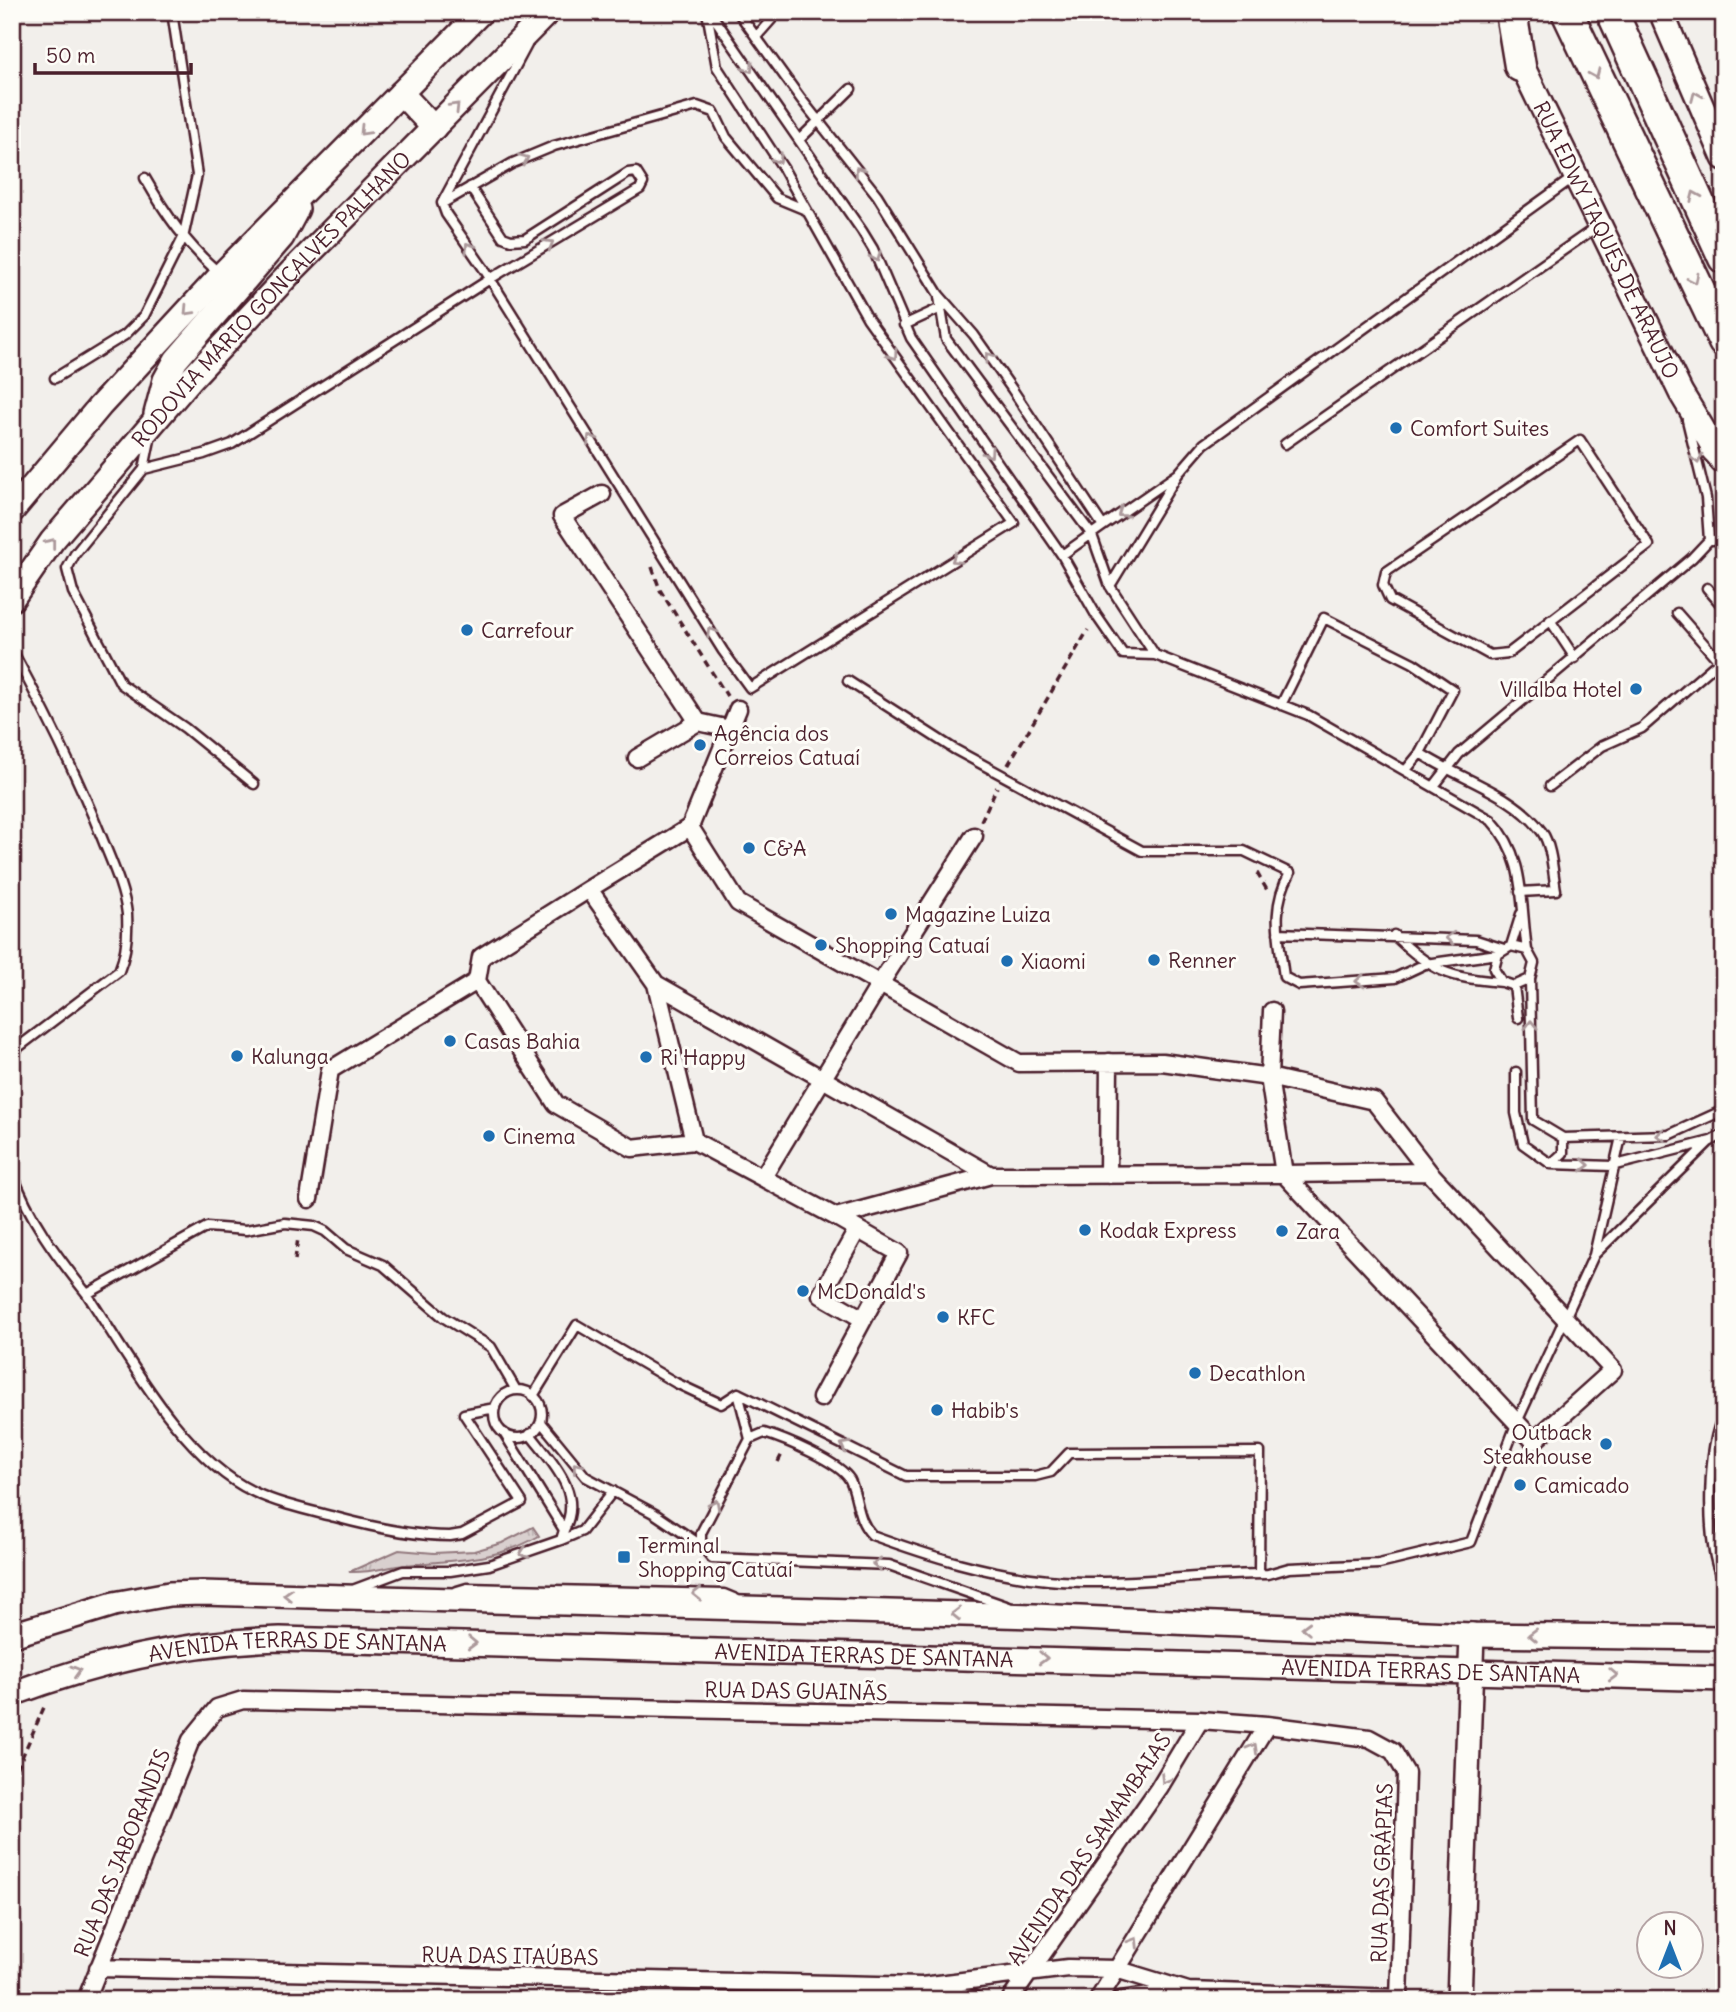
<svg xmlns="http://www.w3.org/2000/svg" width="1736" height="2012" viewBox="0 0 1736 2012" font-family="Delius,sans-serif">
<style>
.grass{fill:url(#grass-tufts);stroke:#92787d;stroke-width:2}
.lines{fill:none;stroke-linecap:round;stroke-linejoin:round}
.lane-casing{stroke:#4a1f2b;stroke-width:13}
.street-casing{stroke:#4a1f2b;stroke-width:21}
.secondary-casing{stroke:#4a1f2b;stroke-width:28}
.highway-casing{stroke:#4a1f2b;stroke-width:35}
.path{stroke:#4a1f2b;stroke-width:3.5;stroke-dasharray:7 5;stroke-linecap:butt}
.lane{stroke:#fdfcf7;stroke-width:8}
.street{stroke:#fdfcf7;stroke-width:16}
.secondary{stroke:#fdfcf7;stroke-width:23}
.highway{stroke:#fdfcf7;stroke-width:30}
.oneway{stroke:#ac999b}
.poi-dot{fill:#1f6fb2;stroke:#fdfcf7;stroke-width:2.5}
.labels{text-anchor:middle;dominant-baseline:central;stroke-width:6;stroke-linejoin:round;paint-order:stroke}
.street-label{font-size:21px;fill:#4a1f2b;stroke:#fdfcf7}
.poi-label{font-size:21px;fill:#4a1f2b;stroke:#fdfcf7;text-anchor:start}
</style>
<defs>
<pattern id="grass-tufts" width="24" height="20" patternUnits="userSpaceOnUse" patternTransform="scale(1.75)"><rect width="24" height="20" fill="#d9d0cf"/><path d="M3 7l-1-3M5 7V3M7 7l1-3M15 17l-1-3M17 17v-4M19 17l1-3" fill="none" stroke="#bcb2b2"/></pattern>
</defs>
<rect width="100%" height="100%" fill="#f2efeb"/>
<filter id="ink" filterUnits="userSpaceOnUse"><feTurbulence type="fractalNoise" baseFrequency=".0143" numOctaves="2"/><feDisplacementMap in="SourceGraphic" scale="14" xChannelSelector="R" yChannelSelector="G"/><feConvolveMatrix kernelMatrix="1 2 1 2 8 2 1 2 1" color-interpolation-filters="sRGB"/></filter>
<g filter="url(#ink)">
<path class="grass" d="M 533,1527 L 539,1536 C 491,1564 448,1559 397,1566 C 379,1569 369,1573 349,1572 L 399,1550 L 434,1553 L 474,1551 L 502,1543 Z"/>
<g class="lines">
<defs>
<path id="lane" d="M 710,12 L 862,231 L 873,249 L 911,338 L 1062,555 L 1096,615 L 1123,654 L 1155,655 L 1308,715 L 1491,820 C 1526,857 1520,902 1527,950
M 738,12 L 801,99 L 877,195 L 939,295 L 974,335 L 1012,389 L 1103,526 L 1178,474
M 756,37 L 778,12
M 527,45 L 442,203 L 446,214 L 484,269 L 723,651 L 750,688 L 1014,523 L 868,319 L 783,168 L 717,67 L 707,12
M 799,140 L 851,89
M 145,178 C 166,215 187,245 219,273
M 443,203 L 513,163 L 554,146 L 697,106 L 714,112 L 726,137 L 777,198 L 806,210
M 939,297 L 946,339 L 1092,535 L 1110,586 L 1155,655
M 904,325 L 943,307
M 55,378 L 125,335 L 144,316 L 183,238 L 197,175 L 172,12
M 1687,420 L 1706,498 L 1709,540
M 151,435 L 144,469 L 75,554 L 67,569 L 73,592 L 121,684 L 185,728 L 254,784
M 1580,440 L 1649,545 L 1509,653 L 1490,655 L 1390,600 L 1383,585 L 1386,572 Z
M 1285,444 L 1598,226
M 144,469 L 204,454 L 232,444 L 490,279 L 640,189 L 643,183 L 636,172 L 628,173 L 525,239 L 511,240 L 503,237 L 470,187
M 1062,555 L 1103,526
M 1110,586 L 1178,474 L 1204,444 L 1574,177
M 1707,588 L 1724,608
M 1677,613 L 1719,661
M 1550,620 L 1575,658
M 12,650 C 45,711 76,773 102,838 C 111,861 124,888 127,914 C 128,932 126,954 119,971 L 12,1052
M 848,681 L 954,749 L 1142,851 L 1244,851 L 1290,873 C 1270,909 1279,937 1284,977 L 1299,985 L 1395,978 L 1425,964 L 1498,954
M 1281,705 L 1324,618 L 1413,663 L 1453,690 L 1420,753 L 1406,770
M 1420,753 C 1459,779 1514,793 1542,832 C 1552,846 1553,874 1556,890 L 1520,892
M 1434,786 L 1459,754 L 1692,558 L 1709,540 L 1724,540
M 1550,786 L 1602,746 L 1642,728 L 1724,657
M 1278,933 L 1476,940 L 1504,949
M 1394,935 C 1433,972 1448,978 1502,982
M 1511,946 L 1527,950 L 1534,963 L 1530,979 L 1514,986 L 1502,982 L 1494,969 L 1498,954 L 1511,946 L 1521,914
M 1530,979 L 1533,1120 L 1563,1138 L 1669,1135 L 1724,1110
M 1514,986 L 1518,1018
M 1516,1072 L 1516,1113 L 1523,1144 L 1551,1164 L 1612,1166 L 1711,1141 L 1724,1134
M 1551,1164 L 1563,1153 L 1563,1138
M 12,1172 C 29,1219 56,1255 87,1294
M 1594,1255 L 1709,1142
M494 1414a24 24 0 1 1 48 0a24 24 0 1 1-48 0Z
M 738,1393 L 750,1439
M 533,1396 L 577,1325 L 676,1383 L 721,1404 L 738,1393 L 906,1476 L 1035,1476 L 1051,1472 L 1069,1453 L 1260,1452 L 1259,1574
M 495,1408 L 464,1414 L 522,1502 L 462,1534 L 450,1536 C 412,1536 372,1527 335,1517 C 308,1510 279,1504 254,1492 C 183,1459 129,1358 87,1294 L 207,1227 L 246,1230 L 285,1223 L 314,1226 L 325,1231 L 346,1249 L 383,1265 L 443,1317 L 491,1347 L 516,1390
M 1724,1415 C 1707,1446 1706,1538 1719,1571 L 1724,1572
M 541,1422 L 586,1477 L 655,1514 L 701,1545
M 504,1433 L 564,1530 L 561,1540
M 530,1434 C 552,1463 584,1493 564,1530
M 355,1589 L 403,1571 L 450,1571 L 489,1565 L 561,1540 L 582,1531 L 613,1491
M 457,1591 L 467,1588 L 724,1594 L 736,1599
M 1009,1607 L 889,1565 L 712,1558 L 701,1545 L 701,1533 L 750,1439 L 764,1433 C 784,1439 840,1462 850,1480 C 859,1499 856,1519 872,1535 C 930,1556 986,1574 1048,1580 C 1121,1587 1195,1574 1268,1574 L 1289,1568 L 1379,1564 L 1471,1542 L 1517,1422 L 1594,1255 L 1621,1137"/>
<path id="street" d="M 602,494 L 562,516 L 698,722 L 730,729
M 637,758 L 698,722
M 690,827 L 738,709
M 477,981 L 556,1104 L 632,1148 L 694,1141
M 656,984 L 694,1141 L 836,1217 L 991,1175 L 1284,1174 L 1534,1441 L 1613,1370 L 1429,1172 L 1374,1101 L 1269,1077 L 1162,1062 L 1019,1063 L 738,903 L 690,827 L 589,889 L 656,984 L 991,1175
M 1272,1011 L 1269,1077 L 1284,1174 L 1429,1172
M 1108,1175 L 1109,1062
M 763,1177 L 880,984 L 974,836
M 309,1199 L 330,1070 L 477,981 L 481,957 L 589,889
M 857,1230 L 821,1295 L 863,1319
M 821,1398 L 899,1253 L 836,1217
M 98,1968 L 922,1986 L 1068,1968 L 1116,1969 L 1188,1991
M 931,1989 L 974,2000
M 86,2000 L 191,1740 L 217,1708 L 243,1700 L 1200,1720 L 1267,1725 L 1369,1738 L 1393,1751 L 1406,1773 L 1399,2000
M 1010,2000 L 1159,1788 L 1200,1720
M 1098,2000 L 1267,1725
M 1121,2000 L 1188,1991 L 1399,1998"/>
<g id="secondary">
<path d="M 1661,12 L 1724,158"/>
<path id="s1" d="M 1515,51 L 1681,393 L 1722,461"/>
<path d="M 401,93 L 434,128"/>
<path d="M 156,414 L 165,380 L 176,360 L 282,237 L 297,209"/>
<path d="M 12,511 L 100,406 L 221,275 L 481,12"/>
<path id="s2" d="M 12,599 L 52,541 L 190,380 L 293,270 L 548,12"/>
<path d="M 12,1635 L 114,1604 L 169,1594 L 202,1593 L 1035,1616 L 1472,1635 L 1724,1638"/>
<path id="s3" d="M 12,1694 C 99,1661 187,1642 280,1639 L 1724,1679"/>
<path d="M 1459,2000 L 1472,1635"/>
</g>
<path id="highway" d="M 1511,12 L 1520,66
M 1567,12 L 1724,342
M 1612,12 L 1724,258
M 1716,448 L 1724,456"/>
</defs>
<use href="#lane" class="lane-casing"/>
<use href="#street" class="street-casing"/>
<use href="#secondary" class="secondary-casing"/>
<use href="#highway" class="highway-casing"/>
<path class="path" d="M 652,567 L 660,590 L 727,696
M 1008,765 L 1088,630
M 981,821 L 997,787
M 1257,873 L 1267,890
M 295,1260 L 298,1238
M 778,1462 L 782,1454
M 12,1780 L 45,1705"/>
<use href="#lane" class="lane"/>
<use href="#street" class="street"/>
<use href="#secondary" class="secondary"/>
<use href="#highway" class="highway"/>
</g>
<defs><path id="oneway-chevron" d="M-2-3.5L2.5 0L-2 3.5" fill="none" stroke-width="1.6" stroke-linecap="round" stroke-linejoin="round" transform="scale(1.75)"/></defs>
<g class="oneway">
<use href="#oneway-chevron" transform="translate(749 68) rotate(55)"/>
<use href="#oneway-chevron" transform="translate(1595 74) rotate(66)"/>
<use href="#oneway-chevron" transform="translate(1696 96) rotate(-113)"/>
<use href="#oneway-chevron" transform="translate(455 107) rotate(-46)"/>
<use href="#oneway-chevron" transform="translate(364 131) rotate(134)"/>
<use href="#oneway-chevron" transform="translate(524 159) rotate(-23)"/>
<use href="#oneway-chevron" transform="translate(778 159) rotate(57)"/>
<use href="#oneway-chevron" transform="translate(859 171) rotate(-128)"/>
<use href="#oneway-chevron" transform="translate(1695 196) rotate(-114)"/>
<use href="#oneway-chevron" transform="translate(549 244) rotate(-31)"/>
<use href="#oneway-chevron" transform="translate(469 247) rotate(-125)"/>
<use href="#oneway-chevron" transform="translate(876 257) rotate(66)"/>
<use href="#oneway-chevron" transform="translate(1694 279) rotate(64)"/>
<use href="#oneway-chevron" transform="translate(188 311) rotate(133)"/>
<use href="#oneway-chevron" transform="translate(893 355) rotate(55)"/>
<use href="#oneway-chevron" transform="translate(989 357) rotate(-125)"/>
<use href="#oneway-chevron" transform="translate(591 439) rotate(-122)"/>
<use href="#oneway-chevron" transform="translate(989 453) rotate(56)"/>
<use href="#oneway-chevron" transform="translate(1697 459) rotate(76)"/>
<use href="#oneway-chevron" transform="translate(1122 513) rotate(145)"/>
<use href="#oneway-chevron" transform="translate(51 543) rotate(-52)"/>
<use href="#oneway-chevron" transform="translate(956 559) rotate(148)"/>
<use href="#oneway-chevron" transform="translate(711 632) rotate(-122)"/>
<use href="#oneway-chevron" transform="translate(1450 938) rotate(-176)"/>
<use href="#oneway-chevron" transform="translate(1360 981) rotate(176)"/>
<use href="#oneway-chevron" transform="translate(1531 1025) rotate(-91)"/>
<use href="#oneway-chevron" transform="translate(1661 1135) rotate(174)"/>
<use href="#oneway-chevron" transform="translate(1585 1165) rotate(2)"/>
<use href="#oneway-chevron" transform="translate(845 1446) rotate(-152)"/>
<use href="#oneway-chevron" transform="translate(577 1467) rotate(-130)"/>
<use href="#oneway-chevron" transform="translate(715 1504) rotate(-62)"/>
<use href="#oneway-chevron" transform="translate(524 1553) rotate(161)"/>
<use href="#oneway-chevron" transform="translate(877 1564) rotate(-178)"/>
<use href="#oneway-chevron" transform="translate(697 1594) rotate(-179)"/>
<use href="#oneway-chevron" transform="translate(288 1595) rotate(-178)"/>
<use href="#oneway-chevron" transform="translate(956 1614) rotate(-179)"/>
<use href="#oneway-chevron" transform="translate(1306 1628) rotate(-178)"/>
<use href="#oneway-chevron" transform="translate(1533 1635) rotate(-179)"/>
<use href="#oneway-chevron" transform="translate(472 1643) rotate(2)"/>
<use href="#oneway-chevron" transform="translate(1043 1658) rotate(2)"/>
<use href="#oneway-chevron" transform="translate(76 1671) rotate(-17)"/>
<use href="#oneway-chevron" transform="translate(1613 1675) rotate(2)"/>
<use href="#oneway-chevron" transform="translate(1253 1748) rotate(-60)"/>
<use href="#oneway-chevron" transform="translate(1165 1779) rotate(121)"/>
<use href="#oneway-chevron" transform="translate(1134 1942) rotate(-58)"/>
</g>
</g>
<g class="poi-dot">
<circle cx="1396" cy="428" r="7"/>
<circle cx="467" cy="630" r="7"/>
<circle cx="1636" cy="689" r="7"/>
<circle cx="700" cy="745" r="7"/>
<circle cx="749" cy="848" r="7"/>
<circle cx="891" cy="914" r="7"/>
<circle cx="821" cy="945" r="7"/>
<circle cx="1154" cy="960" r="7"/>
<circle cx="1007" cy="961" r="7"/>
<circle cx="450" cy="1041" r="7"/>
<circle cx="237" cy="1056" r="7"/>
<circle cx="646" cy="1057" r="7"/>
<circle cx="489" cy="1136" r="7"/>
<circle cx="1085" cy="1230" r="7"/>
<circle cx="1282" cy="1231" r="7"/>
<circle cx="803" cy="1291" r="7"/>
<circle cx="943" cy="1317" r="7"/>
<circle cx="1195" cy="1373" r="7"/>
<circle cx="937" cy="1410" r="7"/>
<circle cx="1606" cy="1444" r="7"/>
<circle cx="1520" cy="1485" r="7"/>
<rect x="617" y="1550" width="14" height="14" rx="3.5"/>
</g>
<g class="labels">
<g class="street-label">
<text stroke="none"><textPath href="#s1" startOffset="210">RUA EDWY TAQUES DE ARAUJO</textPath></text>
<text stroke="none"><textPath href="#s2" startOffset="397">RODOVIA MÁRIO GONÇALVES PALHANO</textPath></text>
<text stroke="none"><textPath href="#s3" startOffset="292">AVENIDA TERRAS DE SANTANA</textPath></text>
<text stroke="none"><textPath href="#s3" startOffset="859">AVENIDA TERRAS DE SANTANA</textPath></text>
<text stroke="none"><textPath href="#s3" startOffset="1426">AVENIDA TERRAS DE SANTANA</textPath></text>
<text transform="translate(796 1691) rotate(1)">RUA DAS GUAINÃS</text>
<text transform="translate(1089 1849) rotate(-56)">AVENIDA DAS SAMAMBAIAS</text>
<text transform="translate(122 1853) rotate(-68)">RUA DAS JABORANDIS</text>
<text transform="translate(1382 1873) rotate(-88)">RUA DAS GRÁPIAS</text>
<text transform="translate(510 1956) rotate(1)">RUA DAS ITAÚBAS</text>
</g>
<g class="poi-label">
<text x="1410" y="428">Comfort Suites</text>
<text x="481" y="630">Carrefour</text>
<text x="1622" y="689" text-anchor="end">Villalba Hotel</text>
<text x="714" y="733">Agência dos<tspan x="714" dy="24">Correios Catuaí</tspan></text>
<text x="763" y="848">C&amp;A</text>
<text x="905" y="914">Magazine Luiza</text>
<text x="835" y="945">Shopping Catuaí</text>
<text x="1168" y="960">Renner</text>
<text x="1021" y="961">Xiaomi</text>
<text x="464" y="1041">Casas Bahia</text>
<text x="251" y="1056">Kalunga</text>
<text x="660" y="1057">Ri Happy</text>
<text x="503" y="1136">Cinema</text>
<text x="1099" y="1230">Kodak Express</text>
<text x="1296" y="1231">Zara</text>
<text x="817" y="1291">McDonald's</text>
<text x="957" y="1317">KFC</text>
<text x="1209" y="1373">Decathlon</text>
<text x="951" y="1410">Habib's</text>
<text x="1592" y="1432" text-anchor="end">Outback<tspan x="1592" dy="24">Steakhouse</tspan></text>
<text x="1534" y="1485">Camicado</text>
<text x="638" y="1545">Terminal<tspan x="638" dy="24">Shopping Catuaí</tspan></text>
</g>
</g>
<rect width="1736" height="2012" fill="none" stroke="#fdfcf7" stroke-width="42"/>
<rect x="21" y="21" width="1694" height="1970" fill="none" stroke="#4a1f2b" stroke-width="2.5" filter="url(#ink)"/>
<g transform="translate(1670 1945)"><circle r="33" fill="#fdfcf7" stroke="#b5a4a5" stroke-width="2"/>
<path d="M0-5L12 26L0 18L-12 26Z" fill="#1f6fb2"/>
<text y="-10" font-size="19" font-weight="bold" text-anchor="middle" fill="#4a1f2b">N</text>
</g>
<path d="M35 63v10h156v-10" fill="none" stroke="#4a1f2b" stroke-width="3.5"/>
<text x="46" y="63" font-size="21" fill="#4a1f2b" stroke="#fdfcf7" stroke-width="5" paint-order="stroke">50 m</text>
</svg>
